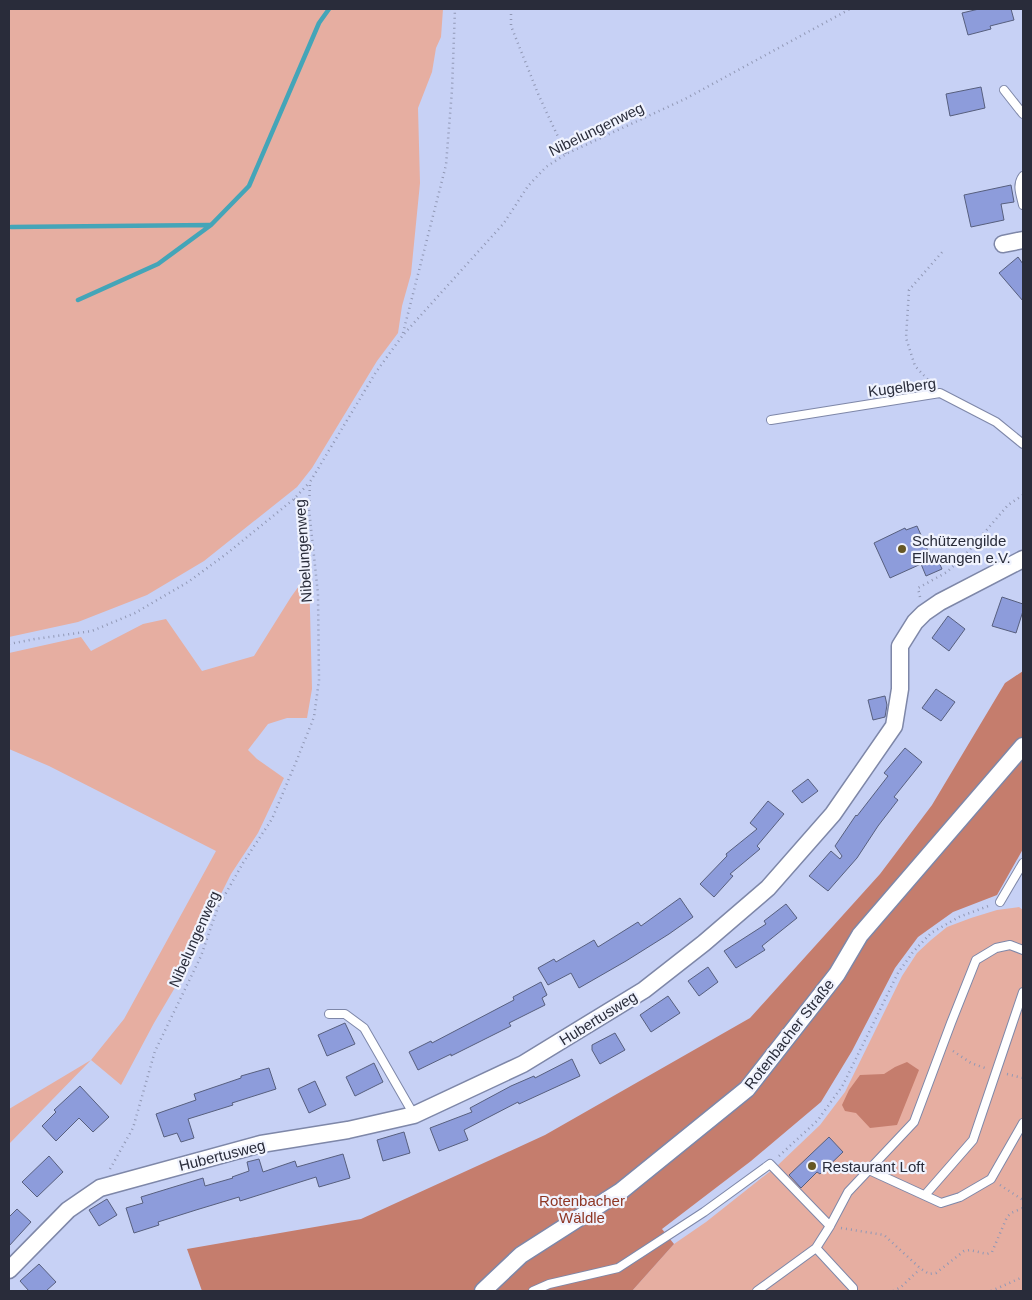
<svg xmlns="http://www.w3.org/2000/svg" width="1032" height="1300" viewBox="0 0 1032 1300" font-family="Helvetica,sans-serif">
<style>
.green{fill:#e6aea1}
.forest{fill:#c57d6d}
.lines{fill:none;stroke-linecap:round;stroke-linejoin:round}
.stream{stroke:#44a5b8;stroke-width:4.5}
.building{fill:#8d9cdb;stroke:#575f7e}
.lane-casing{stroke:#7e87a8;stroke-width:10}
.street-casing{stroke:#7e87a8;stroke-width:19}
.path{stroke:#9198b5;stroke-width:2.5;stroke-dasharray:1 4;stroke-linecap:butt}
.lane{stroke:#fff;stroke-width:8}
.street{stroke:#fff;stroke-width:16}
.poi-dot{fill:#665724;stroke:#f0f3fe;stroke-width:2}
.labels{text-anchor:middle;dominant-baseline:central;stroke-width:4.5;stroke-linejoin:round;paint-order:stroke}
.street-label{font-size:15px;fill:#292c3a;stroke:#f0f3fe}
.poi-label{font-size:15px;fill:#292c3a;stroke:#f0f3fe;text-anchor:start}
.park-label{font-size:15px;fill:#8f3725;stroke:#f0f3fe}
</style>
<rect width="100%" height="100%" fill="#c7d1f5"/>
<path class="green" d="M 9,9 L 443,9 L 441,37 L 436,48 L 432,72 L 418,108 L 420,183 L 411,274 L 402,306 L 398,333 L 377,361 L 312,468 L 297,487 L 204,561 L 147,595 L 78,622 L 9,637 Z
M 309,572 L 312,689 L 307,718 L 287,718 L 268,724 L 248,750 L 257,759 L 284,778 L 258,833 L 231,874 L 210,916 L 196,952 L 154,1023 L 121,1085 L 91,1060 L 9,1144 L 9,1109 L 91,1060 L 124,1019 L 216,851 L 49,766 L 9,749 L 9,653 L 81,637 L 91,651 L 143,624 L 166,619 L 202,671 L 254,656 L 291,597 Z
M 1019,907 L 1023,910 L 1023,1291 L 632,1291 L 674,1244 L 706,1222 L 778,1165 L 820,1125 L 845,1092 L 902,976 L 917,953 L 931,940 L 947,927 L 971,918 L 997,910 Z"/>
<path class="forest" d="M 1023,671 L 1023,849 L 997,895 L 953,912 L 918,937 L 895,968 L 852,1051 L 821,1102 L 751,1161 L 662,1229 L 674,1244 L 632,1291 L 202,1291 L 187,1249 L 361,1219 L 545,1135 L 750,1018 L 880,874 L 932,805 L 1005,683 Z
M 907,1062 L 919,1070 L 897,1125 L 870,1128 L 856,1113 L 845,1111 L 842,1105 L 849,1090 L 860,1075 L 884,1074 L 895,1067 Z"/>
<g class="lines">
<path class="stream" d="M 11,227 L 210,225
M 78,300 L 158,264 L 211,225 L 249,186 L 319,23 L 329,9"/>
</g>
<path class="building" d="M 979,9 L 1011,9 L 1014,20 L 990,26 L 991,29 L 968,35 L 962,13 Z
M 981,87 L 985,108 L 950,116 L 946,94 Z
M 1011,185 L 1014,202 L 1001,204 L 1004,220 L 971,227 L 964,195 Z
M 1018,257 L 1023,264 L 1023,301 L 999,273 Z
M 917,526 L 931,558 L 936,556 L 942,569 L 926,576 L 921,564 L 890,578 L 874,543 L 905,528 L 906,530 Z
M 1002,597 L 1023,604 L 1023,611 L 1016,633 L 992,626 Z
M 948,616 L 965,629 L 949,651 L 932,638 Z
M 936,689 L 955,702 L 941,721 L 922,708 Z
M 885,696 L 887,705 L 885,717 L 873,720 L 868,700 Z
M 905,748 L 922,762 L 894,797 L 898,800 L 878,826 L 857,858 L 828,891 L 809,876 L 831,851 L 840,859 L 842,856 L 835,846 L 856,815 L 857,816 L 888,776 L 884,773 Z
M 808,779 L 818,791 L 802,803 L 792,791 Z
M 768,801 L 784,814 L 757,846 L 760,849 L 730,874 L 733,876 L 714,897 L 700,884 L 727,856 L 726,854 L 757,829 L 750,823 Z
M 680,898 L 693,917 L 669,934 L 626,961 L 579,988 L 571,973 L 548,985 L 538,968 L 554,959 L 556,962 L 594,940 L 598,947 L 638,922 L 641,926 Z
M 786,904 L 797,918 L 762,946 L 765,950 L 736,968 L 724,951 L 766,924 L 764,921 Z
M 708,967 L 718,982 L 699,996 L 688,981 Z
M 541,982 L 547,995 L 542,998 L 545,1005 L 509,1023 L 511,1026 L 451,1056 L 451,1054 L 418,1070 L 409,1052 L 431,1041 L 432,1043 L 514,1000 L 513,997 Z
M 668,996 L 680,1013 L 651,1032 L 640,1015 Z
M 345,1023 L 355,1044 L 327,1056 L 318,1035 Z
M 615,1033 L 625,1050 L 600,1064 L 592,1050 L 592,1045 Z
M 572,1059 L 580,1076 L 519,1104 L 518,1102 L 464,1130 L 468,1140 L 439,1151 L 430,1128 L 472,1112 L 470,1108 L 511,1086 L 534,1076 L 535,1078 Z
M 374,1063 L 383,1082 L 355,1096 L 346,1077 Z
M 269,1068 L 276,1089 L 232,1103 L 233,1105 L 188,1119 L 194,1138 L 181,1142 L 177,1133 L 164,1137 L 156,1114 L 196,1100 L 194,1094 L 241,1078 L 241,1076 Z
M 315,1081 L 326,1105 L 309,1113 L 298,1089 Z
M 80,1086 L 109,1117 L 93,1132 L 79,1118 L 56,1141 L 42,1126 L 56,1112 L 54,1110 Z
M 404,1132 L 410,1153 L 383,1161 L 377,1140 Z
M 829,1137 L 843,1152 L 820,1174 L 817,1172 L 801,1188 L 789,1175 Z
M 343,1154 L 350,1178 L 319,1187 L 316,1177 L 240,1201 L 239,1197 L 196,1210 L 158,1222 L 159,1225 L 134,1233 L 126,1208 L 143,1203 L 141,1197 L 203,1178 L 205,1186 L 233,1178 L 232,1177 L 249,1171 L 247,1162 L 259,1159 L 263,1172 L 295,1161 L 297,1167 Z
M 49,1156 L 63,1172 L 37,1197 L 22,1182 Z
M 107,1199 L 117,1215 L 99,1226 L 89,1210 Z
M 17,1209 L 31,1222 L 9,1246 L 9,1217 Z
M 39,1264 L 56,1282 L 46,1291 L 29,1291 L 20,1281 Z"/>
<g class="lines">
<defs>
<path id="lane" d="M 1004,90 L 1023,114
M 1023,176 C 1016,185 1021,195 1023,205
M 771,420 L 940,393 L 996,422 L 1023,444
M 1000,902 L 1023,863
M 329,1014 L 345,1014 L 364,1028 L 414,1115
M 869,1170 L 941,1203 L 960,1197 L 991,1179 L 1023,1123
M 925,1195 L 973,1140 L 1023,992
M 816,1248 L 853,1288 L 853,1291
M 533,1291 L 549,1284 L 618,1268 L 704,1212 L 770,1164 L 830,1226
M 757,1291 L 816,1248 L 830,1226 L 848,1192 L 914,1122 L 951,1023 L 976,960 L 996,948 L 1010,945 L 1023,950"/>
<path id="street" d="M 1003,244 L 1023,240
M 9,1270 L 68,1210 L 100,1188 L 261,1144 L 348,1130 L 414,1115 L 523,1064 L 644,990 L 704,943 L 768,888 L 833,814 L 894,726 L 900,689 L 900,646 L 915,622 L 924,613 L 940,602 L 1023,559
M 483,1291 L 521,1255 L 621,1191 L 747,1089 L 837,974 L 860,935 L 1023,746"/>
</defs>
<use href="#lane" class="lane-casing"/>
<use href="#street" class="street-casing"/>
<path class="path" d="M 511,9 L 511,26 L 539,96 L 566,154
M 403,333 L 446,165 L 452,90 L 455,9
M 931,383 L 915,366 L 906,338 L 909,290 L 944,250
M 294,499 L 309,509
M 920,597 L 918,588 L 947,572 L 966,554 L 1008,505 L 1023,495
M 9,644 L 35,639 L 92,631 L 135,613 L 188,582 L 225,555 L 294,499 L 309,483
M 953,1051 L 971,1063 L 985,1068
M 1007,1074 L 1023,1078
M 779,1156 L 818,1120 L 843,1085 L 898,973 L 913,952 L 931,933 L 959,917 L 991,905
M 110,1169 L 133,1128 L 155,1051 L 201,956 L 218,907 L 243,863 L 272,819 L 296,762 L 314,717 L 319,680 L 318,594 L 309,509 L 310,482 L 376,372 L 403,335 L 504,223 L 528,186 L 546,167 L 566,154 L 685,99 L 850,9
M 1000,1185 L 1023,1200
M 841,1228 L 884,1235 L 921,1269 L 929,1274 L 936,1273 L 964,1251 L 970,1250 L 987,1254 L 992,1252 L 1007,1217 L 1011,1213 L 1023,1208
M 893,1291 L 901,1287 L 920,1269
M 991,1291 L 1023,1277"/>
<use href="#lane" class="lane"/>
<use href="#street" class="street"/>
</g>
<g class="poi-dot">
<circle cx="902" cy="549" r="5"/>
<circle cx="812" cy="1166" r="5"/>
</g>
<g class="labels">
<g class="street-label">
<text transform="translate(596 129) rotate(-26)">Nibelungenweg</text>
<text transform="translate(902 387) rotate(-7)">Kugelberg</text>
<text transform="translate(303 551) rotate(-94)">Nibelungenweg</text>
<text transform="translate(194 939) rotate(-66)">Nibelungenweg</text>
<text transform="translate(598 1018) rotate(-32)">Hubertusweg</text>
<text transform="translate(789 1034) rotate(-52)">Rotenbacher Straße</text>
<text transform="translate(222 1155) rotate(-14)">Hubertusweg</text>
</g>
<g class="poi-label">
<text x="912" y="540">Schützengilde<tspan x="912" dy="17">Ellwangen e.V.</tspan></text>
<text x="822" y="1166">Restaurant Loft</text>
</g>
<g class="park-label">
<text x="582" y="1200">Rotenbacher<tspan x="582" dy="17">Wäldle</tspan></text>
</g>
</g>
<rect width="1032" height="1300" fill="none" stroke="#292c3a" stroke-width="20"/>
</svg>
